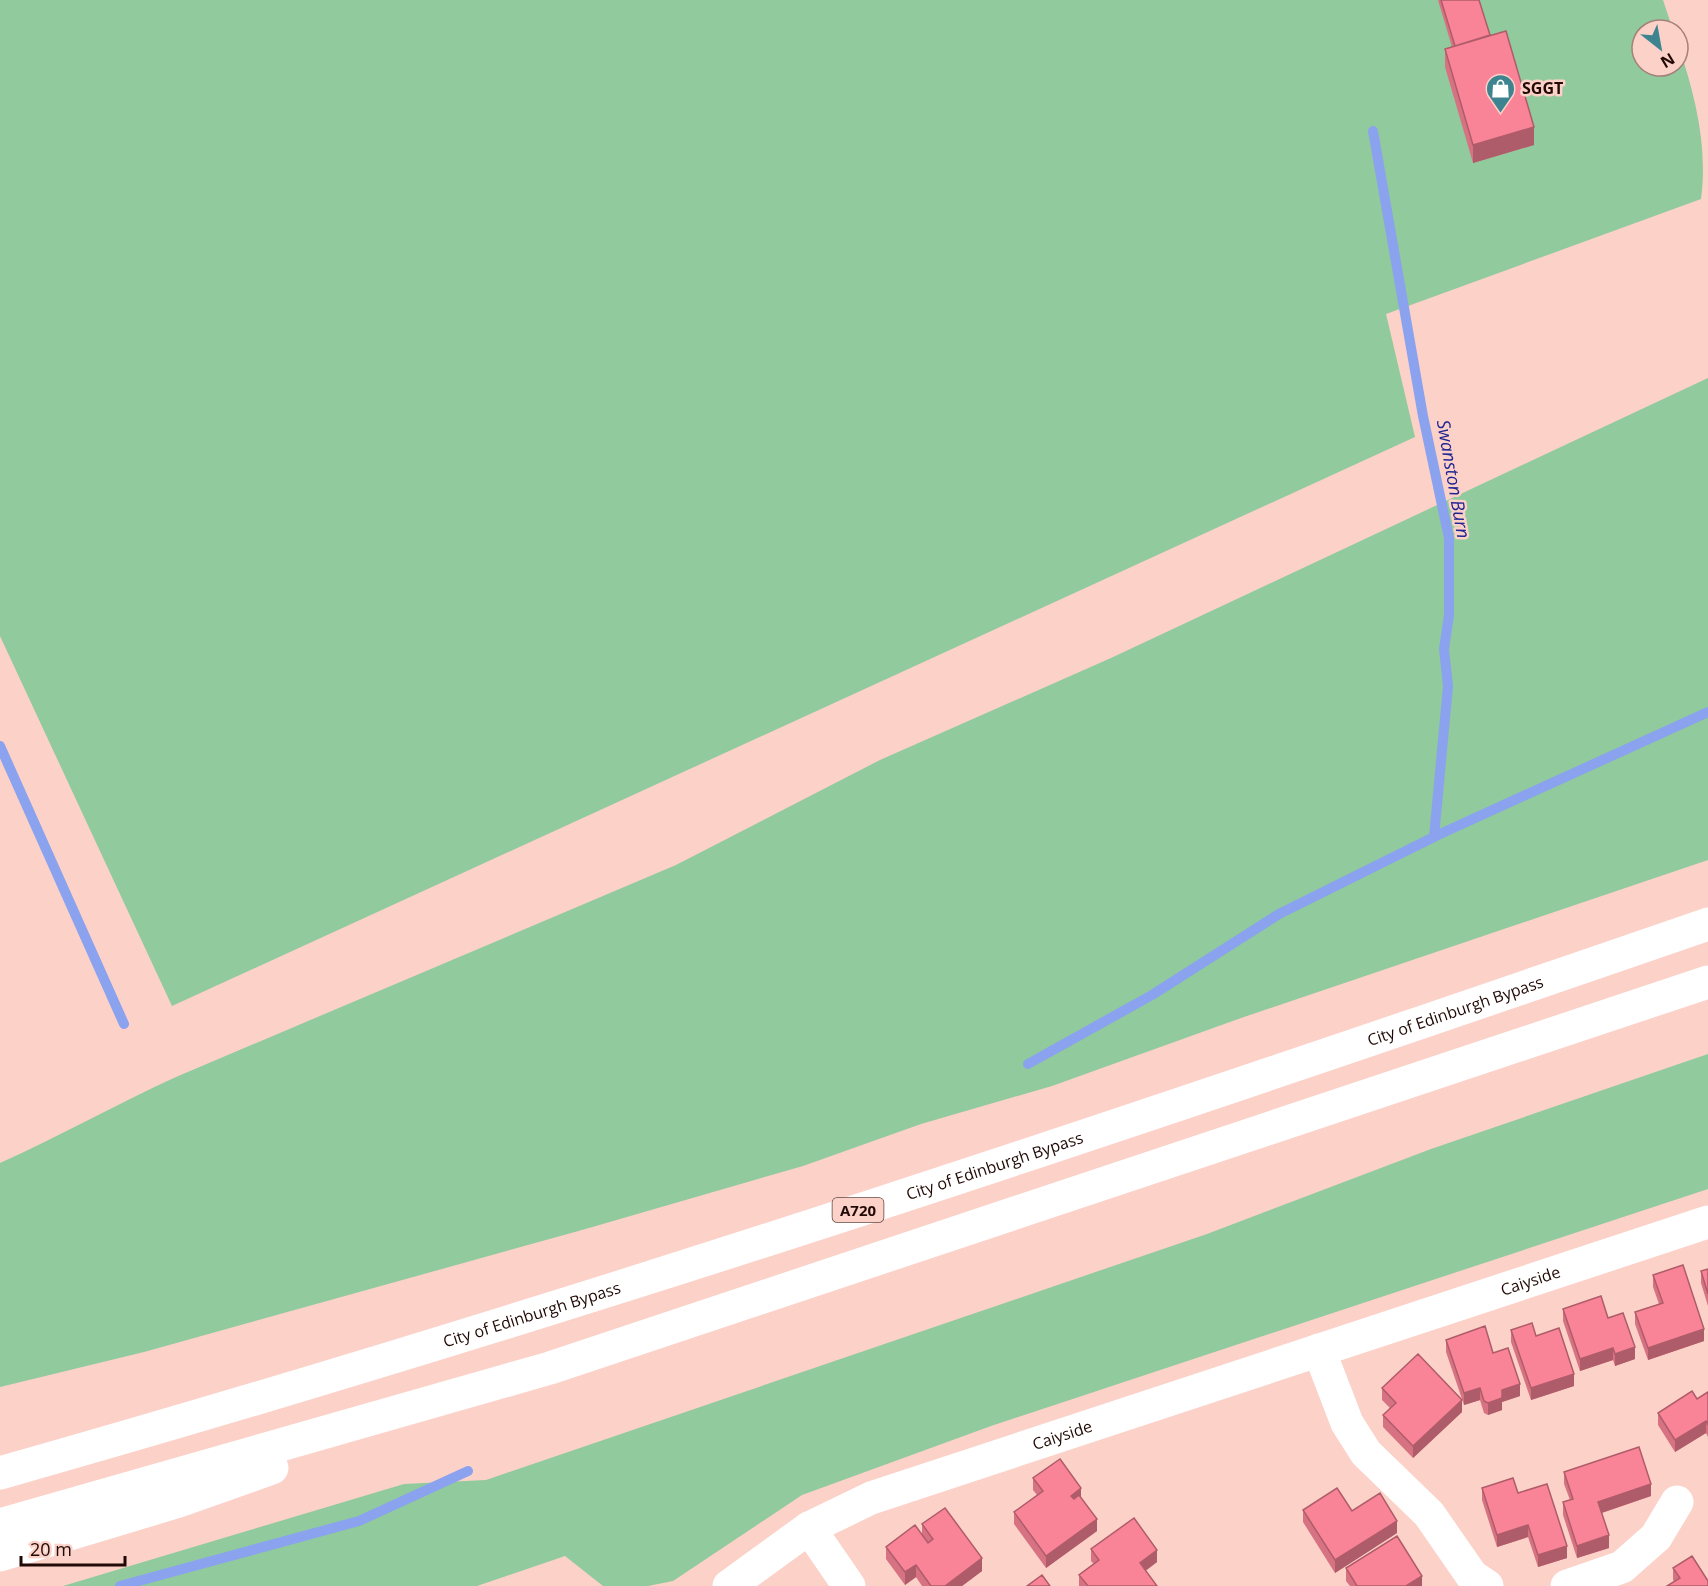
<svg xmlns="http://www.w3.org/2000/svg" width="1708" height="1586" viewBox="0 0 1708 1586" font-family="'Open Sans',sans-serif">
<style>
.green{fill:#90ca9d}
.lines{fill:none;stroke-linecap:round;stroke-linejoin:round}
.stream{stroke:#8ba2ef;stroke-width:10}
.street{stroke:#fff;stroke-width:33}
.highway{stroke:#fff;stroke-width:33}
.wall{fill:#d77282}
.shaded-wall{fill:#af5c6a}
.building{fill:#fa8497;stroke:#af5c6a;stroke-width:1.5}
.labels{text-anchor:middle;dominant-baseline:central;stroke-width:5;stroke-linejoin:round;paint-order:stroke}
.shield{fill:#fbd1c8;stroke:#624640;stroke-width:1.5}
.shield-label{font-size:15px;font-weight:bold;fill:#210a06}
.poi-label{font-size:16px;font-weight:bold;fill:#210a06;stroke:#fbd1c8;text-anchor:start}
.street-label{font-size:16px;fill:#210a06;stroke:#fbd1c8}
.water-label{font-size:18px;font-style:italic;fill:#1e2492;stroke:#fbd1c8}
</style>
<rect width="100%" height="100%" fill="#fbd1c8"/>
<path class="green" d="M 0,0 L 1663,0 L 1673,30 L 1642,30 L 1642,66 L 1678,66 L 1678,44 C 1695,95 1708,146 1701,199 L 1386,314 L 1415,437 L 172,1006 L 0,636 Z
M 1708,378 L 1708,860 L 1241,1018 L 1052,1086 L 921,1124 L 803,1166 L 582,1230 L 144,1352 L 0,1387 L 0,1163 C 60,1136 117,1104 176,1077 L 676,865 L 880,760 L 1111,658 Z
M 1708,1054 L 1708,1189 L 991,1426 L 802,1495 L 673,1581 L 648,1586 L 603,1586 L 565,1556 L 477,1586 L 63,1586 L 404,1484 L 486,1480 L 1207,1234 L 1431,1149 Z"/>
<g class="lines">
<path class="stream" d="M 1373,131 L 1423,416 L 1449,538 L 1449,615 L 1444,649 L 1448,686 L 1434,837
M 0,746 L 124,1024
M 1028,1064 L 1152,995 L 1279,914 L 1440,834 L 1708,712
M 120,1586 L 359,1521 L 468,1471"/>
<g class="street">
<path d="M 1319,1350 L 1347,1423 L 1366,1453 L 1429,1514 L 1472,1576 L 1487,1586"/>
<path d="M 809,1528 L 849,1586"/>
<path id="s1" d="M 729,1586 L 809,1528 L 871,1498 L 1708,1222"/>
<path d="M 1567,1586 L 1622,1567 L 1656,1537 L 1677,1502"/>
</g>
<g class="highway">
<path id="s2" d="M 0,1473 C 576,1310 1143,1119 1708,924"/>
<path d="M 0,1525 L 550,1368 L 1708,982"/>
<path d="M 0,1555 L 179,1501 L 272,1468"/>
</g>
</g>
<path class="wall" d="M 1438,0 L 1479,0 L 1490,35 L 1534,145 L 1473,163 L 1445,67 L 1445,49 L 1452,47 Z
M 1708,1269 L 1708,1306 L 1701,1283 L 1701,1271 Z
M 1653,1275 L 1704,1341 L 1648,1360 L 1635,1324 L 1635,1312 L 1659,1304 L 1653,1287 Z
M 1563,1309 L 1608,1318 L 1635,1359 L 1615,1366 L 1613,1360 L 1580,1371 L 1563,1321 Z
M 1511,1330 L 1536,1336 L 1574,1386 L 1531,1400 L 1511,1342 Z
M 1446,1340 L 1493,1353 L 1520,1396 L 1502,1402 L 1502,1410 L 1488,1415 L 1484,1413 L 1480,1400 L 1464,1405 L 1446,1352 Z
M 1382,1388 L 1462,1412 L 1413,1458 L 1383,1427 L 1383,1415 L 1390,1408 L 1382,1400 Z
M 1708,1392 L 1708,1437 L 1706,1433 L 1675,1452 L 1658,1425 L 1658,1413 L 1697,1399 Z
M 1564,1472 L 1651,1496 L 1602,1513 L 1609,1548 L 1577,1558 L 1563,1515 L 1563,1502 L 1570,1500 L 1564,1484 Z
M 1033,1478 L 1081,1498 L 1097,1531 L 1046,1568 L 1014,1524 L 1014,1512 L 1037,1495 L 1033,1490 Z
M 1482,1488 L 1518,1493 L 1567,1558 L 1538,1567 L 1528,1537 L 1497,1547 L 1482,1500 Z
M 1303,1510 L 1352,1511 L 1397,1533 L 1335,1573 L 1303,1522 Z
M 922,1524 L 982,1571 L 962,1586 L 922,1586 L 916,1577 L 905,1585 L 886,1559 L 886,1547 L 922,1535 Z
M 1091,1549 L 1157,1562 L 1145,1571 L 1157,1586 L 1079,1586 L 1079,1575 L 1094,1564 L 1091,1561 Z
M 1346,1568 L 1422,1586 L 1350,1586 L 1346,1581 Z
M 1673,1568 L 1708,1581 L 1674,1581 L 1673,1580 Z"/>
<path class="shaded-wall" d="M 1534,127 L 1534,145 L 1473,163 L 1473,145 Z
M 1704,1329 L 1704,1341 L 1648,1360 L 1648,1348 Z
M 1635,1347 L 1635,1359 L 1615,1366 L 1615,1354 Z
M 1613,1348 L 1613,1360 L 1580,1371 L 1580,1359 Z
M 1574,1374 L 1574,1386 L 1531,1400 L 1531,1388 Z
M 1520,1384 L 1520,1396 L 1502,1402 L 1502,1410 L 1488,1415 L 1488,1403 L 1502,1390 Z
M 1480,1388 L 1480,1400 L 1464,1405 L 1464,1393 Z
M 1462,1400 L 1462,1412 L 1413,1458 L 1413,1446 Z
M 1706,1421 L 1706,1433 L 1675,1452 L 1675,1440 Z
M 1651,1484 L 1651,1496 L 1598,1514 L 1598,1502 Z
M 1081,1488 L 1081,1500 L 1071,1508 L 1071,1496 Z
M 1097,1519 L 1097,1531 L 1046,1568 L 1046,1556 Z
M 1397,1521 L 1397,1533 L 1335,1573 L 1335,1560 Z
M 1528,1525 L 1528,1537 L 1497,1547 L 1497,1535 Z
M 1609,1535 L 1609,1548 L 1577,1558 L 1577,1546 Z
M 1567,1546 L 1567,1558 L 1538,1567 L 1538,1555 Z
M 1157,1550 L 1157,1562 L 1140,1575 L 1140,1563 Z
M 982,1558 L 982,1571 L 962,1586 L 945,1586 Z
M 916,1565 L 916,1577 L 905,1585 L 905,1572 Z
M 1422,1576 L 1422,1586 L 1406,1586 Z"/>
<path class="building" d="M 1441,0 L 1479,0 L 1490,35 L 1455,46 Z
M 1506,31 L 1534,127 L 1473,145 L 1445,49 Z
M 1683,1265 L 1704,1329 L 1648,1348 L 1635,1312 L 1663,1303 L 1653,1275 Z
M 1708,1269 L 1708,1294 L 1701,1271 Z
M 1601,1296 L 1608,1318 L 1623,1313 L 1635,1347 L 1615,1354 L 1613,1348 L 1580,1359 L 1563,1309 Z
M 1532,1323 L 1536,1336 L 1559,1328 L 1574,1374 L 1531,1388 L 1511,1330 Z
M 1485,1326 L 1493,1353 L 1508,1348 L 1520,1384 L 1502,1390 L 1502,1398 L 1488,1403 L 1484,1401 L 1480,1388 L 1464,1393 L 1446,1340 Z
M 1418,1354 L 1462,1400 L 1413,1446 L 1383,1415 L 1396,1403 L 1382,1388 Z
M 1692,1391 L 1697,1399 L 1708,1392 L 1708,1425 L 1706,1421 L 1675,1440 L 1658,1413 Z
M 1639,1447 L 1651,1484 L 1598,1502 L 1609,1535 L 1577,1546 L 1563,1502 L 1573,1499 L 1564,1472 Z
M 1060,1459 L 1081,1488 L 1071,1496 L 1074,1499 L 1079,1495 L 1097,1519 L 1046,1556 L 1014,1512 L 1043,1491 L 1033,1478 Z
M 1513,1478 L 1518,1493 L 1547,1484 L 1567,1546 L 1538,1555 L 1528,1525 L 1497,1535 L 1482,1488 Z
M 1337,1488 L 1352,1511 L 1380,1493 L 1397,1521 L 1335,1560 L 1303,1510 Z
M 945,1508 L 982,1558 L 945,1586 L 931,1586 L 916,1565 L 905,1572 L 886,1547 L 915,1525 L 928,1543 L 933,1539 L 922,1524 Z
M 1134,1518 L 1157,1550 L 1140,1563 L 1157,1586 L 1088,1586 L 1079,1575 L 1099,1560 L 1091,1549 Z
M 1397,1536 L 1422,1576 L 1406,1586 L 1357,1586 L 1346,1568 Z
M 1692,1556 L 1708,1581 L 1708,1586 L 1667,1586 L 1680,1578 L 1673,1568 Z
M 1042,1575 L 1050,1586 L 1027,1586 Z"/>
<defs>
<symbol id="shop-pin" viewBox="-11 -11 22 30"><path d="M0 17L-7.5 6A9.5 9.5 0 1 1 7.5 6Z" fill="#3e8490" stroke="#fbd1c8"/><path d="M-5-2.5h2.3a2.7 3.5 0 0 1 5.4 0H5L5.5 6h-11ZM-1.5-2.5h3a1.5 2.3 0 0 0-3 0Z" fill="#fff"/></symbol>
</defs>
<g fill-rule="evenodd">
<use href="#shop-pin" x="1484" y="72" width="33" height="45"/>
</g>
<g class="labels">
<rect class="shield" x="832.5" y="1198" width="51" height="24" rx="4.5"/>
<g class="shield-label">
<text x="858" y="1210">A720</text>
</g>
<g class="poi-label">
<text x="1522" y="88">SGGT</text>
</g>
<g class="street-label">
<text stroke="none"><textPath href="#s2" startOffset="1527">City of Edinburgh Bypass</textPath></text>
<text stroke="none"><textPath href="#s2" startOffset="1041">City of Edinburgh Bypass</textPath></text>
<text stroke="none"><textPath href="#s1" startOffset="862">Caiyside</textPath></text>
<text stroke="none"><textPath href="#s2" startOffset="555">City of Edinburgh Bypass</textPath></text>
<text stroke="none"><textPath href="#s1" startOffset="369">Caiyside</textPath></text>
</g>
<g class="water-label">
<text transform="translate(1454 479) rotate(80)">Swanston Burn</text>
</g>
</g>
<g transform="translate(1660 48) rotate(149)"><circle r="28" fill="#fbd1c8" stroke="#a4817a" stroke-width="1.5"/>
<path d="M0-4.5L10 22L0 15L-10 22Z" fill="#3e8490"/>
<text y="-9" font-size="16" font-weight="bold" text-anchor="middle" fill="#210a06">N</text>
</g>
<path d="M21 1556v9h104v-9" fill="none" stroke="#210a06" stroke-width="3"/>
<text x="30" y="1556" font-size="18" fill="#210a06" stroke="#fbd1c8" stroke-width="4.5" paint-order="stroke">20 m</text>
</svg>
